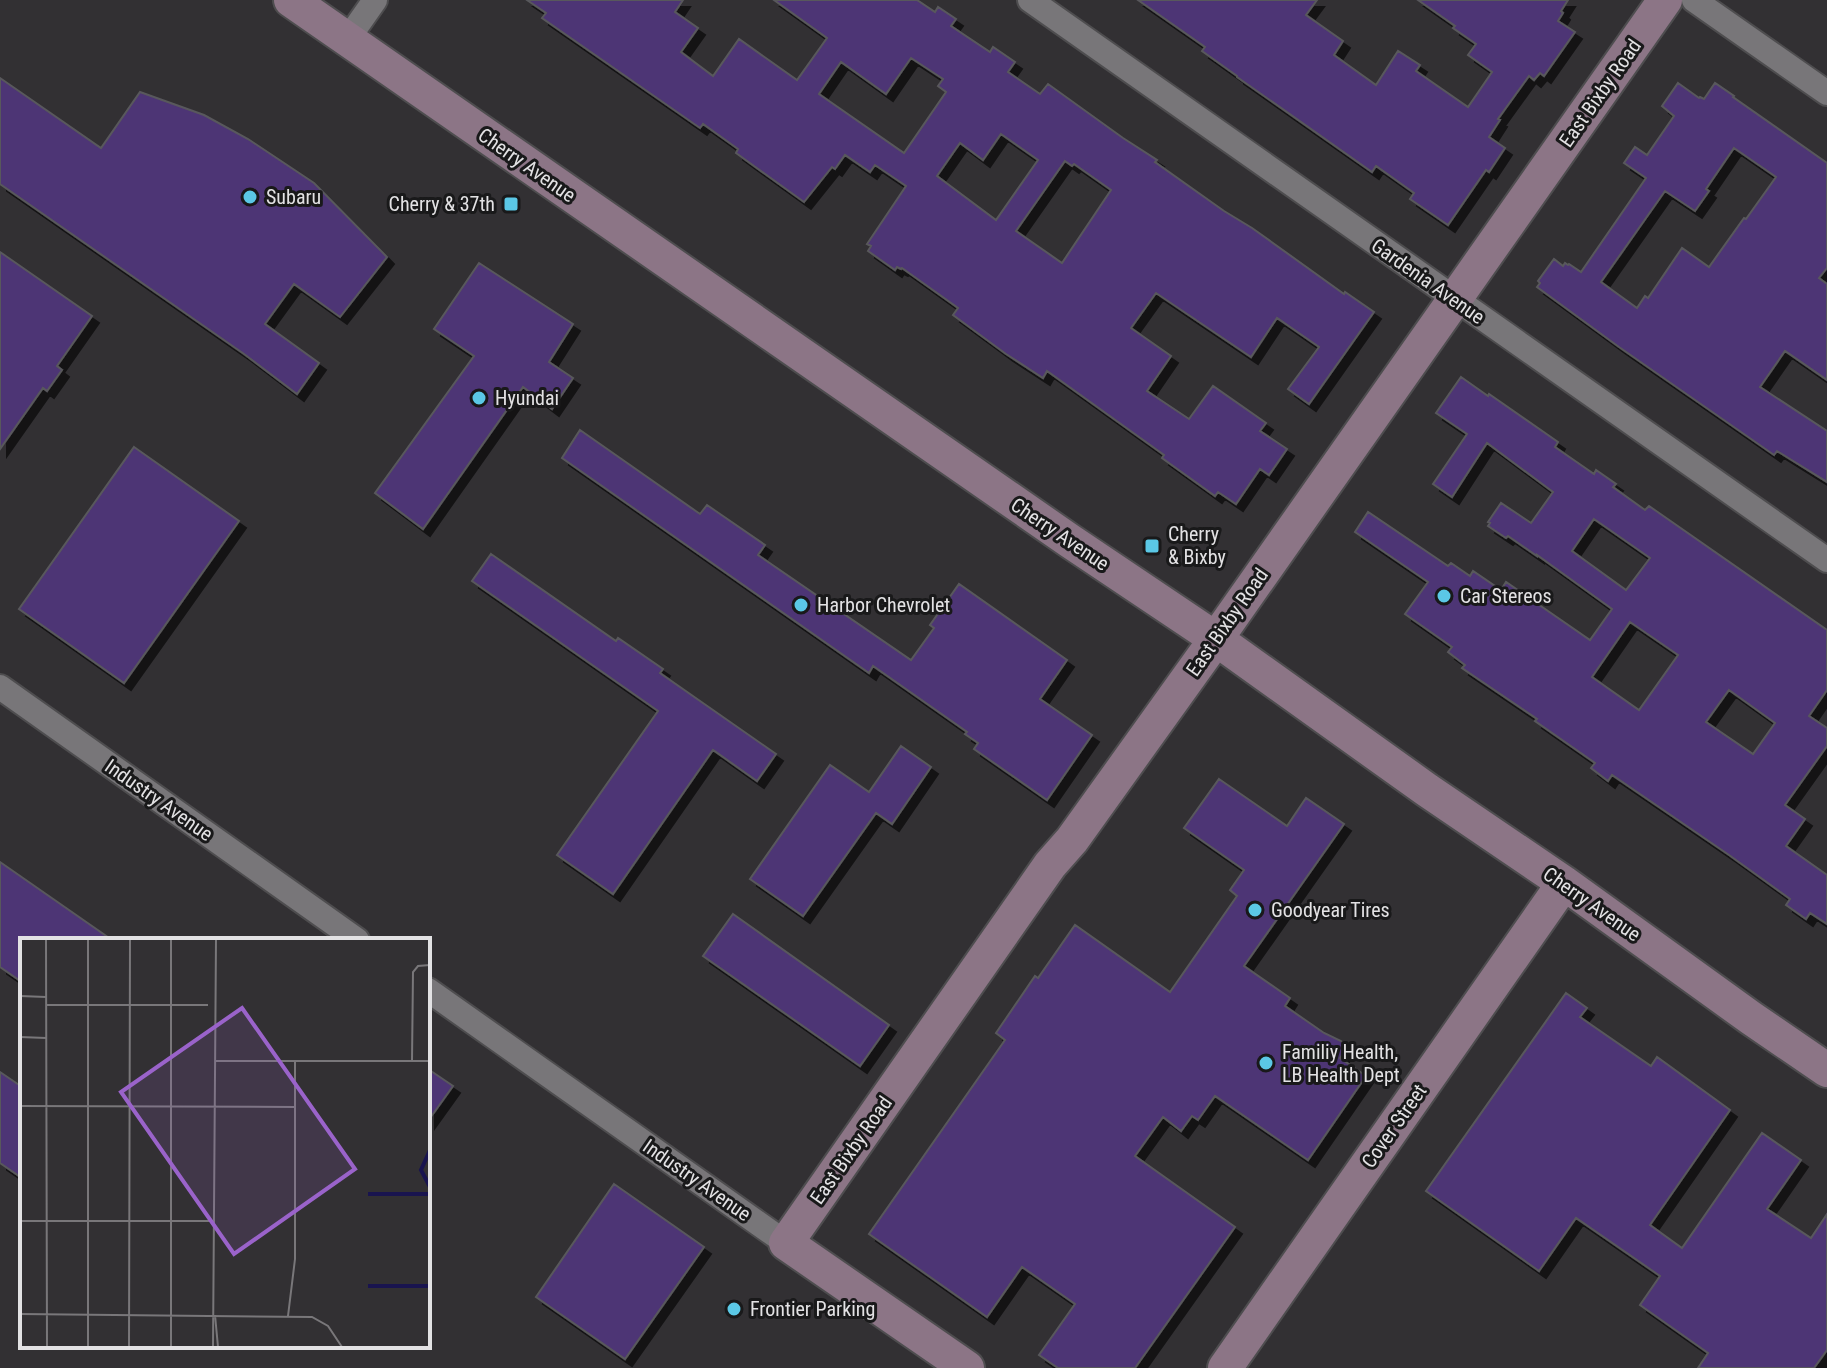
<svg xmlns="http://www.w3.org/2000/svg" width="1827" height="1368" viewBox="0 0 1827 1368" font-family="'Roboto Condensed',sans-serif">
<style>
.building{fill:#4d3574;stroke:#59585c;stroke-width:2;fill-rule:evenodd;filter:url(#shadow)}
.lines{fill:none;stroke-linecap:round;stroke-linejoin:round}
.street-casing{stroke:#4e4d4f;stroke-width:28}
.secondary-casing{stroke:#4e4d4f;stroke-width:38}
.street{stroke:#787679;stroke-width:24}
.secondary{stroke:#8c7586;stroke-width:34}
.poi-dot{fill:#5bc8e6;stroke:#19191a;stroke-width:3}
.labels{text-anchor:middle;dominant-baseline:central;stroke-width:6;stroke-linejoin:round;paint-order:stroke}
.street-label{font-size:20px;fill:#e3e2e4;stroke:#19191a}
.poi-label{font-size:20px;fill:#e3e2e4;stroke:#19191a;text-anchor:start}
.inset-river{fill:none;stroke:#19144f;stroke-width:4}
.inset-road{fill:none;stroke:#79777a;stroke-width:2}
.view{fill:#9a63ca;fill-opacity:0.15;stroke:#9a63ca;stroke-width:4}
.inset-edge{fill:none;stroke:#e3e2e4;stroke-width:4}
</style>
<defs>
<filter id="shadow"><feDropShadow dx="7" dy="7" stdDeviation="0" flood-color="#0009"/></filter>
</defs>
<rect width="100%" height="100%" fill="#323033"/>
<path class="building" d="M 527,0 L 683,0 L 675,12 L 698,28 L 681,52 L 713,76 L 739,39 L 797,80 L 827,38 L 774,0 L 917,0 L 935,12 L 938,7 L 956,19 L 951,26 L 990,52 L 993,47 L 1015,62 L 1008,72 L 1040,94 L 1048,84 L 1123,138 L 1157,160 L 1155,162 L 1224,211 L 1252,228 L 1344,294 L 1345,292 L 1374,312 L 1309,404 L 1288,389 L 1319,347 L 1277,318 L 1251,357 L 1156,293 L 1131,328 L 1171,356 L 1147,391 L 1189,419 L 1213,386 L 1266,423 L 1260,431 L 1287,449 L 1269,475 L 1260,469 L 1236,504 L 1218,492 L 1215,496 L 1162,458 L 1164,455 L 1047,371 L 1043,378 L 1006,354 L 953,315 L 958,308 L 902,268 L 901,269 L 897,267 L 895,270 L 868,251 L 871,246 L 867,244 L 906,186 L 875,165 L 870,172 L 845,155 L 835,169 L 832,167 L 804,202 L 736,153 L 738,149 L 703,124 L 700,128 L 542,18 L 546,13 ZM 911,58 L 943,79 L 938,86 L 946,92 L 904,153 L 819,94 L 841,62 L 886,94 ZM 1001,134 L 1038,160 L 996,220 L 937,176 L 960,143 L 983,160 ZM 1065,161 L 1072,166 L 1074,164 L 1111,190 L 1062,263 L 1016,231 Z
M 1138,0 L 1317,0 L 1306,15 L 1343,41 L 1334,55 L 1376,85 L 1398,51 L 1420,65 L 1416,71 L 1468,107 L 1492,72 L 1468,55 L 1476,44 L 1453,28 L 1455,26 L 1418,0 L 1568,0 L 1561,11 L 1563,13 L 1558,21 L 1575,32 L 1544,76 L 1540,73 L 1534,80 L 1529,76 L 1498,119 L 1500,120 L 1489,137 L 1505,148 L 1489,172 L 1486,170 L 1448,225 L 1410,199 L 1414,193 L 1376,166 L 1372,172 L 1237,77 L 1237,76 L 1202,51 L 1205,47 Z
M 0,78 L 101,148 L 140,92 L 204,115 L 248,139 L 314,183 L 387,257 L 340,317 L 294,284 L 265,324 L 319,363 L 297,394 L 244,354 L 0,184 Z
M 1678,83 L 1699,98 L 1700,97 L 1704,99 L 1715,83 L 1734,96 L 1733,97 L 1827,163 L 1827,268 L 1819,278 L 1827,284 L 1827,380 L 1785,351 L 1760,387 L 1827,431 L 1827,482 L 1777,451 L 1774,455 L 1619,347 L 1537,287 L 1540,283 L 1538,281 L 1554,259 L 1563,266 L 1565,263 L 1568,265 L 1569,264 L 1581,272 L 1646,178 L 1624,163 L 1635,147 L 1647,155 L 1674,116 L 1662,106 ZM 1734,148 L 1776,177 L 1746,219 L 1744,218 L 1709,267 L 1682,248 L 1648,298 L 1645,296 L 1637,308 L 1601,282 L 1665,191 L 1695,211 L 1709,191 L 1706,189 Z
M 0,252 L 92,316 L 57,366 L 62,370 L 47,391 L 43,388 L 0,449 Z
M 479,263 L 573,324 L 549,362 L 573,378 L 552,409 L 523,387 L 423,529 L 375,493 L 474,356 L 434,329 Z
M 1461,377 L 1488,396 L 1489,394 L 1558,442 L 1555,447 L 1594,474 L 1596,470 L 1616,484 L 1613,487 L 1645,510 L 1649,506 L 1827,630 L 1827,690 L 1809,716 L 1827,728 L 1827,746 L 1785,805 L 1805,819 L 1786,846 L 1827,875 L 1827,924 L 1810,913 L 1806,919 L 1786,905 L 1790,899 L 1729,855 L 1612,775 L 1608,781 L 1591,768 L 1595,763 L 1535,721 L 1537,719 L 1462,668 L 1465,665 L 1448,652 L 1452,647 L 1405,614 L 1428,582 L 1355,532 L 1368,512 L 1448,566 L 1451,563 L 1470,576 L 1473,571 L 1501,590 L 1506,582 L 1590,640 L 1612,609 L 1537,555 L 1537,556 L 1508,536 L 1506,538 L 1488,526 L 1490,523 L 1488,522 L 1501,503 L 1531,523 L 1553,492 L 1487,443 L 1452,497 L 1433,484 L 1467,434 L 1436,413 ZM 1594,519 L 1650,558 L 1626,590 L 1572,551 ZM 1630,622 L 1678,655 L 1639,710 L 1592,677 ZM 1729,690 L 1775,723 L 1753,754 L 1706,722 Z
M 580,430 L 700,514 L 707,505 L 765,545 L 758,555 L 911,660 L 934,628 L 930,625 L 959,584 L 1067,660 L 1040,699 L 1092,735 L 1047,800 L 974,749 L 978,743 L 965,734 L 967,732 L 873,666 L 869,673 L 562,458 Z
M 134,447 L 239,521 L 124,683 L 19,609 Z
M 491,554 L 616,641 L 618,638 L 663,669 L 660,673 L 776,754 L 757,781 L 713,750 L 613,894 L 557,855 L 658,711 L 472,581 Z
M 901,746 L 931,767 L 892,824 L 876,813 L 803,916 L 750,879 L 830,765 L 869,792 Z
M 1219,779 L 1287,826 L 1306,798 L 1344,824 L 1244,966 L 1290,998 L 1285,1006 L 1324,1033 L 1341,1041 L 1348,1047 L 1340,1058 L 1366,1076 L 1308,1160 L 1215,1096 L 1198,1120 L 1192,1116 L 1181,1131 L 1163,1117 L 1135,1156 L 1235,1227 L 1135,1368 L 1058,1368 L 1039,1355 L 1075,1304 L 1022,1267 L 987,1317 L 869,1234 L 1005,1040 L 996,1033 L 1035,976 L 1038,978 L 1075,925 L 1170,992 L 1237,896 L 1230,890 L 1244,870 L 1184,828 Z
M 0,862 L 112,940 L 22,940 L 22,982 L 0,967 Z
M 733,914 L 889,1025 L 860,1066 L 703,956 Z
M 1566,993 L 1587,1008 L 1580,1017 L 1651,1066 L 1657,1057 L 1730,1110 L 1650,1225 L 1682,1248 L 1762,1133 L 1801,1160 L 1767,1209 L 1811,1238 L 1827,1214 L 1827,1350 L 1814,1368 L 1698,1368 L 1708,1353 L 1640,1305 L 1660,1276 L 1576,1218 L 1539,1271 L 1426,1191 Z
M 428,1069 L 453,1086 L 428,1121 Z
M 0,1072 L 22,1087 L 22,1178 L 0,1163 Z
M 614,1184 L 704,1247 L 625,1359 L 536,1297 Z"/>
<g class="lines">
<defs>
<path id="street" d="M 1030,0 L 1827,560
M 1694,0 L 1827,93
M 347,40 L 375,0
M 0,687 L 357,940
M 428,990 L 786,1243"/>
<path id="secondary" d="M 291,0 L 1070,541 L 1216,639 L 1427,790 L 1564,883 L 1751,1018 L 1827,1070
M 967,1368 L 786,1243 L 1050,865 L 1072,840 L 1216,639 L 1665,0
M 1225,1368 L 1564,883"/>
</defs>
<use href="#street" class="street-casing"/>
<use href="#secondary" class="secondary-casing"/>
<use href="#street" class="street"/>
<use href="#secondary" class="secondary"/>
</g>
<g class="poi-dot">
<circle cx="250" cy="197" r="8"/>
<rect x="503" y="196" width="16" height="16" rx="4"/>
<circle cx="479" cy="398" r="8"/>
<rect x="1144" y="538" width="16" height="16" rx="4"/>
<circle cx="1444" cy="596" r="8"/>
<circle cx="801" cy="605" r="8"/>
<circle cx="1255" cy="910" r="8"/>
<circle cx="1266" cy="1063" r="8"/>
<circle cx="734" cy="1309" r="8"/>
</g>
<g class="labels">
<g class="street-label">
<text transform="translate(1600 93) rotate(-55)">East Bixby Road</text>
<text transform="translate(527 165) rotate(35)">Cherry Avenue</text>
<text transform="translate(1428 281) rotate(35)">Gardenia Avenue</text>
<text transform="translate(1060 534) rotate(34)">Cherry Avenue</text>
<text transform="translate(1227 622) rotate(-55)">East Bixby Road</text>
<text transform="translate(159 800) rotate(35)">Industry Avenue</text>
<text transform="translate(1592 904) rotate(35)">Cherry Avenue</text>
<text transform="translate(1394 1126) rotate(-55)">Cover Street</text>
<text transform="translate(851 1150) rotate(-55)">East Bixby Road</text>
<text transform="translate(697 1180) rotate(35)">Industry Avenue</text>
</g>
<g class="poi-label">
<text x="266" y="197">Subaru</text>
<text x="495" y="204" text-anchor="end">Cherry &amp; 37th</text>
<text x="495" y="398">Hyundai</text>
<text x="1168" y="534">Cherry<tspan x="1168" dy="23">&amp; Bixby</tspan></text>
<text x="1460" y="596">Car Stereos</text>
<text x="817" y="605">Harbor Chevrolet</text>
<text x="1271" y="910">Goodyear Tires</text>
<text x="1282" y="1052">Familiy Health,<tspan x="1282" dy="23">LB Health Dept</tspan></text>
<text x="750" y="1309">Frontier Parking</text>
</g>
</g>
<g transform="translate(20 938)">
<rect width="410" height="410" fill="#323033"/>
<path class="inset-river" d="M 410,212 L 401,232 L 410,249M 348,256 L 410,256M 348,348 L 410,348"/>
<path class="inset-road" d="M 26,1 L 27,409M 0,58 L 26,59M 26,67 L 188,67M 0,99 L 26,100M 196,123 L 410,123M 392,123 L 393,34 L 398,28 L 410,27M 0,168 L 276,169M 0,283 L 195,283M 0,376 L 292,379 L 308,388 L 322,409M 195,377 L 198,409M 268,378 L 275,321 L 275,123M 68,409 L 68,1M 109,409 L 110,1M 151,409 L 151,1M 193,409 L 196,1"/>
<path class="view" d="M 222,70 L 335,231 L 214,316 L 101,154 Z"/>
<rect width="410" height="410" class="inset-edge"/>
</g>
</svg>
